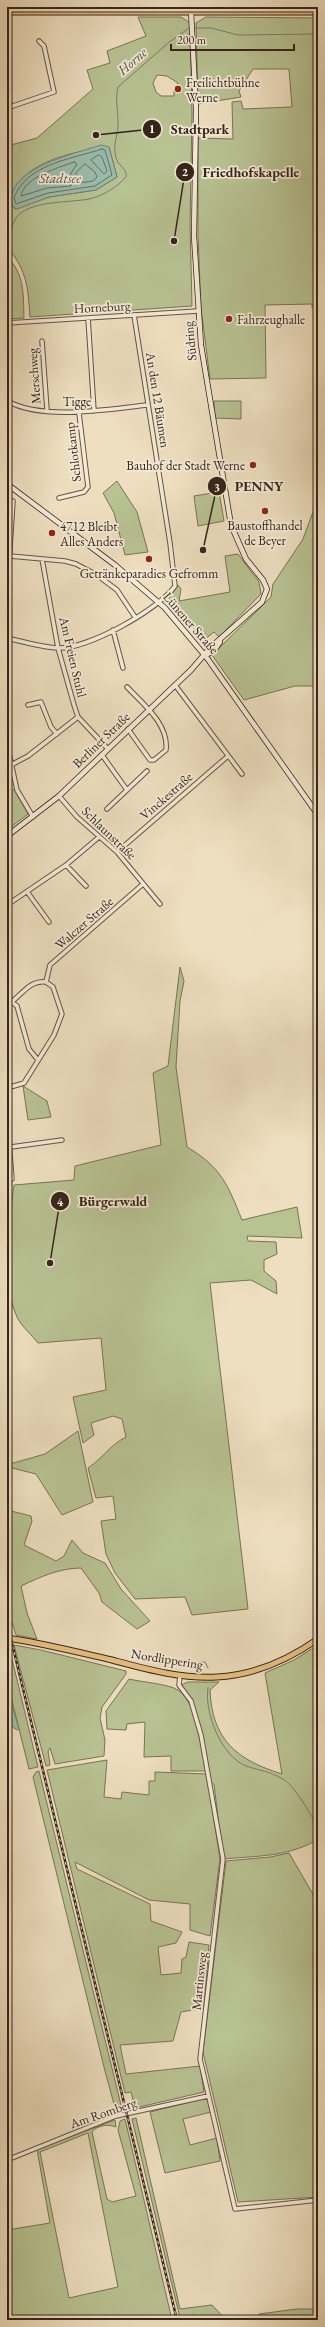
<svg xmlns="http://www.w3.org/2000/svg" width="325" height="2327" viewBox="0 0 325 2327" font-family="'EB Garamond',serif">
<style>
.green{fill:#b8c293;stroke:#777456;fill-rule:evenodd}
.water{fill:#9bbdac;stroke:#738072}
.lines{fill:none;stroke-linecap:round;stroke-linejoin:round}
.shore{stroke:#687163;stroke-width:1}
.stream{stroke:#738072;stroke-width:1}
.street-casing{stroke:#645444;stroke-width:5.5}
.secondary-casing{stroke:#36251a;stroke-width:6}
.primary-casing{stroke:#36251a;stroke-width:7}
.street{stroke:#f4ead6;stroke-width:3.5}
.secondary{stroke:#f4ead6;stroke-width:4.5}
.primary{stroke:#e7c080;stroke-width:5}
.rail-casing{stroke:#36251a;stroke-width:2.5}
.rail{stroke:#f4ead6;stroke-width:1;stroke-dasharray:3;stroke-linecap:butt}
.poi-dot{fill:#8f2418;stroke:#f4ead6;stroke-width:1.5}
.labels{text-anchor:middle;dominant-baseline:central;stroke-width:3.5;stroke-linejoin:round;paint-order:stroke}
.poi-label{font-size:13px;fill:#36251a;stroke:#f4ead6;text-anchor:start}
.street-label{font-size:13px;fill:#36251a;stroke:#f4ead6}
.water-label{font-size:14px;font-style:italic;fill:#545346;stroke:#f4ead6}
.leader{fill:none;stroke:#36251a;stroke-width:1.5}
.callout-dot{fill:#36251a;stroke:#f4ead6;stroke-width:1.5}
.mark-label{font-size:12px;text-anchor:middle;font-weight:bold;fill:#fff}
.callout-label{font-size:14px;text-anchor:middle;font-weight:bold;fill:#36251a;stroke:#f4ead6;stroke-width:3.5;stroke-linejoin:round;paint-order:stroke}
</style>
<rect width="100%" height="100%" fill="#eedfc0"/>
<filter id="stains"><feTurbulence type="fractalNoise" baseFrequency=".005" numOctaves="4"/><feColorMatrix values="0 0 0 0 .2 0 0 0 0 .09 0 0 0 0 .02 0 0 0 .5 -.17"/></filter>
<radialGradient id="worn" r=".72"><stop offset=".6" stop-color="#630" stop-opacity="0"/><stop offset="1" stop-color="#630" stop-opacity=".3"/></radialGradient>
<path class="green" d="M 138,17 L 181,17 L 190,23 L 192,114 L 190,223 L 192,306 L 30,317 C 28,291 28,275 12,253 L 7,255 L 7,146 L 37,138 L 93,89 L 87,70 L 110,63 L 107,51 L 146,36 ZM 157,75 L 167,76 L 178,83 L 174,91 L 174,96 L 161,96 L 156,92 L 153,83 ZM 109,147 L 117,177 L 96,190 L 49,197 L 15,209 L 10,198 C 24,160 73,152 109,147 Z
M 206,17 L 318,18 L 318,330 L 316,308 L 312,308 L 312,304 L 265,305 L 266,378 L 210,379 L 201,308 L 198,235 L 198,138 L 233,139 L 232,102 L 241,101 L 243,109 L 292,107 L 289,69 L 253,69 L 239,91 L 241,97 L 198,104 L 196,23 Z
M 7,256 C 25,276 23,292 24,318 L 7,319 Z
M 214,401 L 241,401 L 241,419 L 215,418 Z
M 117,481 L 137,512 L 148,552 L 125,555 L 114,513 L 103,493 Z
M 219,492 L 224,521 L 198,526 L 194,496 Z
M 318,498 L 318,686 L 295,686 L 244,700 L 212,655 L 271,597 L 273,584 L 303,539 Z
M 238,554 L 259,582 L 261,594 L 219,637 L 214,632 L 205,639 L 170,605 L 169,599 L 178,585 L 181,589 L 179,601 L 230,592 L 225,556 Z
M 14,789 L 28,814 L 7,830 L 7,794 Z
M 180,967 L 184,981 L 180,1001 L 176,1067 L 187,1147 C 221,1167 228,1185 242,1220 L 297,1207 L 302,1238 L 247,1236 L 248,1241 L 276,1242 L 277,1254 L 264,1260 L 264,1271 L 276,1281 L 277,1294 L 251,1280 L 210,1283 L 248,1609 L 192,1615 L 185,1597 L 135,1599 L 115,1573 L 106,1554 L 101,1521 L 116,1519 L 113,1496 L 96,1498 L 88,1468 C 103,1458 110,1445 126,1437 L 122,1419 L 113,1416 L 91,1423 L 94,1435 L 83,1443 L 73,1397 L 106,1390 L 101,1338 L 38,1343 C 32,1335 21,1326 17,1317 C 0,1279 9,1224 14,1185 L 74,1180 L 75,1166 L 161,1145 L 153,1073 L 168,1066 Z
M 23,1086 L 47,1101 L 51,1117 L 28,1120 Z
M 78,1431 L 93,1502 L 62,1515 L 36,1474 L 12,1468 L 10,1464 L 45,1454 Z
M 7,1510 L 31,1516 L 32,1521 L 24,1545 L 56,1561 L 64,1556 L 72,1540 L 83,1553 L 105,1563 L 121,1589 L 150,1621 L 137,1629 L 102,1602 L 99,1593 L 81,1568 C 60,1568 40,1577 21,1586 L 27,1613 L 37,1639 L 16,1635 L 7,1606 Z
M 14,1645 L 41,1650 L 126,1671 L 126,1674 L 102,1707 L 100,1718 L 105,1740 L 104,1756 L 55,1764 L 50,1748 L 48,1751 L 50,1765 L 46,1766 Z
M 318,1645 L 318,1843 L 315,1841 C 287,1857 254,1856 223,1859 L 214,1784 L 210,1784 L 191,1701 L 182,1690 L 181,1685 L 188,1682 L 219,1682 L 210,1690 C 212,1740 237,1760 282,1774 L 265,1673 L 294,1660 Z
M 7,1658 L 12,1659 L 38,1767 L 29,1769 L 7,1681 Z
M 129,1679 C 141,1682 169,1684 178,1690 C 197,1702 202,1749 206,1771 L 171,1771 L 171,1756 L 144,1757 L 145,1722 L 127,1724 L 126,1730 L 107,1729 L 106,1711 Z
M 107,1760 L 104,1797 L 121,1799 L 122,1792 L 149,1795 L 149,1781 L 155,1781 L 155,1772 L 207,1774 L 220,1859 L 210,1936 L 190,1930 L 190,1904 L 149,1900 L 75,1862 L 77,1869 L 150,1904 L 151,1921 L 182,1932 L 176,1943 L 158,1947 L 161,1975 L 181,1973 L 182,1959 L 186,1957 L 189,1942 L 209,1945 L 204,2008 L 181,2012 L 173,2041 L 120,2045 L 126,2074 L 200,2066 L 204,2092 L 135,2108 L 131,2092 L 125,2093 L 47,1770 Z
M 39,1771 L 122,2109 L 115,2108 L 105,2071 L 33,1777 L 36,1772 Z
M 289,1853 L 318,1903 L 318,2197 L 238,2202 L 203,2052 L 226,1861 L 270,1857 Z
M 207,2098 L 211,2112 L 183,2119 L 190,2145 L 217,2138 L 220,2161 L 165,2173 L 150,2112 Z
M 136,2118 L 180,2309 L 212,2305 L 226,2320 L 198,2320 L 195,2315 L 180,2318 L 132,2119 Z
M 125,2119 L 172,2320 L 7,2320 L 7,2230 L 50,2223 L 37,2149 L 115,2120 L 116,2127 C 109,2124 97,2125 92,2132 L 107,2199 L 112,2202 L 136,2196 L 118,2130 L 120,2121 ZM 88,2133 L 118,2287 L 69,2298 L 40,2152 Z
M 297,2309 L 318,2309 L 318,2320 L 261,2320 L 259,2314 Z"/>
<path class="water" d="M 101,145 L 109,147 L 117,177 L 96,190 L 49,197 L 17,209 L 13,207 C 0,169 78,153 101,145 Z
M 7,1688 L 19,1729 L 17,1730 L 11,1726 L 7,1708 Z"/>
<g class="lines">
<path class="shore" d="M 102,149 L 105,150 L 112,175 L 95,186 L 48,193 L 16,204 L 14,198 C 26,164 72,159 102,149 Z
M 99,155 L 102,157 L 107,171 L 104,174 L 91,160 Z
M 74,162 L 77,164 L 71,173 L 71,186 L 47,188 L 21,196 C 24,177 58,168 74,162 Z
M 85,164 L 95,172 L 97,177 L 93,181 L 79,183 L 75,180 L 76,173 Z"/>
<path class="stream" d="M 194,28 L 211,28 L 238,35 L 318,34
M 7,241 C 12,234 11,225 16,218 C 29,200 69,203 89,199 C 103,196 117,187 126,177 C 128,169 118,166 116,158 C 112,142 119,135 118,121 C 118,109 115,99 118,87 L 168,43 L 189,28
M 181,1661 L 190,1663 L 205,1662 L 208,1668
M 208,1688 C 204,1712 221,1756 246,1766 C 258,1770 271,1772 283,1779 C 294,1785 312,1816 318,1828"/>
<defs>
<path id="street" d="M 7,94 L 11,107
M 7,108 L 54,92 L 44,46 L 39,41
M 88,318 L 94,411
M 7,323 L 198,311
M 42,341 L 47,410
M 7,401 C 44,421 108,409 148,405
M 59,498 L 84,492 L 88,487 L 79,413
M 10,556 L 65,561 L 76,564 L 97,575 L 117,590 L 135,617
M 42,559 L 58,648 L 74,705 L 78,717 L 108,749
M 7,595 L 13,501
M 113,630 L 123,668
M 7,638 C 24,642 41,647 58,648 C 88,649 158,610 175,586 L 170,543 L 134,315
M 175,685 L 242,774
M 127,687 C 143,704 169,724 166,750 L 154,760 L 150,760 L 128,729
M 28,705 L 41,702 L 51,727 L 57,734
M 7,744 L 17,790 L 33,817
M 102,755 L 127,790 L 147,771
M 11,765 L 28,756 L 78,717
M 59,796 L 77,817 L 117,852 L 160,904
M 107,809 L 127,790
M 117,852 L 228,756
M 66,865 L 86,886
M 28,893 L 49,922
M 7,905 L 66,865 L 99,837
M 46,982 L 50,965 L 143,884
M 13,1003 L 17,1006 L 29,1049 L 38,1060
M 7,1005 C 20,998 29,979 46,982 L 53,987 L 62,1014 L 54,1035 L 24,1083 L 7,1088
M 7,1117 L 12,1179
M 11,1147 L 62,1140
M 180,1675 L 179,1685 L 191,1701 L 201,1735 L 223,1859 L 200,2059 L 235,2209 L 318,2200
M 7,2160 L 116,2116 L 208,2096"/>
<path id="secondary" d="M 7,484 L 115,565 L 165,608 L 207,658 L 318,815
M 205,655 L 213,652 L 220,642
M 7,836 L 59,796 L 191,670 L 210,648 L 262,602 L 267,589 L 263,580 L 246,559 L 231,525 L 201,345 L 194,236 L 196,109 L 191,11"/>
<path id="primary" d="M 7,12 L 318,12
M 7,1638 C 42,1643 77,1652 112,1660 C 146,1669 181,1679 217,1677 C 254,1675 288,1660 318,1639"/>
</defs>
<use href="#street" class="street-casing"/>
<use href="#secondary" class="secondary-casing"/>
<use href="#primary" class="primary-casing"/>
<use href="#street" class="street"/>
<use href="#secondary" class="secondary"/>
<use href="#primary" class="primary"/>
<defs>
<path id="rail" d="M 7,1623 L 177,2320"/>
</defs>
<use href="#rail" class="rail-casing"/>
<use href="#rail" class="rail"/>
</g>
<g class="poi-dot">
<circle cx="178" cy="89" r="4"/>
<circle cx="229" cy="319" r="4"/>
<circle cx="253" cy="465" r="4"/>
<circle cx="265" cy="511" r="4"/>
<circle cx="52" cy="533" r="4"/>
<circle cx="149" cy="559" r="4"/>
</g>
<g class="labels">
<g class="poi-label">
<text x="186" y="82">Freilichtbühne<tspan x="186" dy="15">Werne</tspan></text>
<text x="237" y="319">Fahrzeughalle</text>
<text x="245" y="465" text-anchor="end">Bauhof der Stadt Werne</text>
<text x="265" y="525" text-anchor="middle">Baustoffhandel<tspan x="265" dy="15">de Beyer</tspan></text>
<text x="60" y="526">4712 Bleibt<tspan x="60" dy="15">Alles Anders</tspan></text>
<text x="149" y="573" text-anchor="middle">Getränkeparadies Gefromm</text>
</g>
<g class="street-label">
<text transform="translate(102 307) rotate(-3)">Horneburg</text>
<text transform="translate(190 341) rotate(-96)">Südring</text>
<text transform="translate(34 376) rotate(-94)">Merschweg</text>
<text transform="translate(158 400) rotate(81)">An den 12 Bäumen</text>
<text x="77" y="401">Tigge</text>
<text transform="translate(73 452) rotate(-97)">Schlotkamp</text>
<text transform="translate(191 623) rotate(49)">Lünener Straße</text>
<text transform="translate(73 657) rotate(77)">Am Freien Stuhl</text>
<text transform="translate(101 740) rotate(-44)">Berliner Straße</text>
<text transform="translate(166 796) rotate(-41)">Vinckestraße</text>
<text transform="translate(109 833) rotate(44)">Schlaunstraße</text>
<text transform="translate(84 923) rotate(-41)">Walczer Straße</text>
<text transform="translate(167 1659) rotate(9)">Nordlippering</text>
<text transform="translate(199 1981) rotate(-84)">Martinsweg</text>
<text transform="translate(103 2113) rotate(-19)">Am Romberg</text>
</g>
<g class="water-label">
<text transform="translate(132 61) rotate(-41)">Horne</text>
<text x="60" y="178">Stadtsee</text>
</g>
</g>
<path class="leader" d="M96 135L152 129M174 241L185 172M203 550L217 486M50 1263L60 1201"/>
<g class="callout-dot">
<circle cx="96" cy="135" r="4"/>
<circle cx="174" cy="241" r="4"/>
<circle cx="203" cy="550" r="4"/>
<circle cx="50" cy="1263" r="4"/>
<circle cx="152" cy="129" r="10"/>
<circle cx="185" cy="172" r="10"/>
<circle cx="217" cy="486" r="10"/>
<circle cx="60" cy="1201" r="10"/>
</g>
<g class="mark-label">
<text x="152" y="133">1</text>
<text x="185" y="176">2</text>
<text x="217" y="491">3</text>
<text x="60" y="1206">4</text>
</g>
<g class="callout-label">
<text x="200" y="134">Stadtpark</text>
<text x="251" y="177">Friedhofskapelle</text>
<text x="259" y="491">PENNY</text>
<text x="113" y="1206">Bürgerwald</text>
</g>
<rect width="325" height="2327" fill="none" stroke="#eedfc0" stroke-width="24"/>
<rect x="8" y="8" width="309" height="2311" fill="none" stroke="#36251a" stroke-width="2"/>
<rect x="12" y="12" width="301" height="2303" fill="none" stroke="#36251a"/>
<path d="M171 44v6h123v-6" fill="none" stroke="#36251a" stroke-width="2"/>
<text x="177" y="44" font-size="12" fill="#36251a" stroke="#f4ead6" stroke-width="3" paint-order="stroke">200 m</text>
<rect width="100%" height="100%" filter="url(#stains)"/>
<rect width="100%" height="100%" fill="url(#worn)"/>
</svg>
